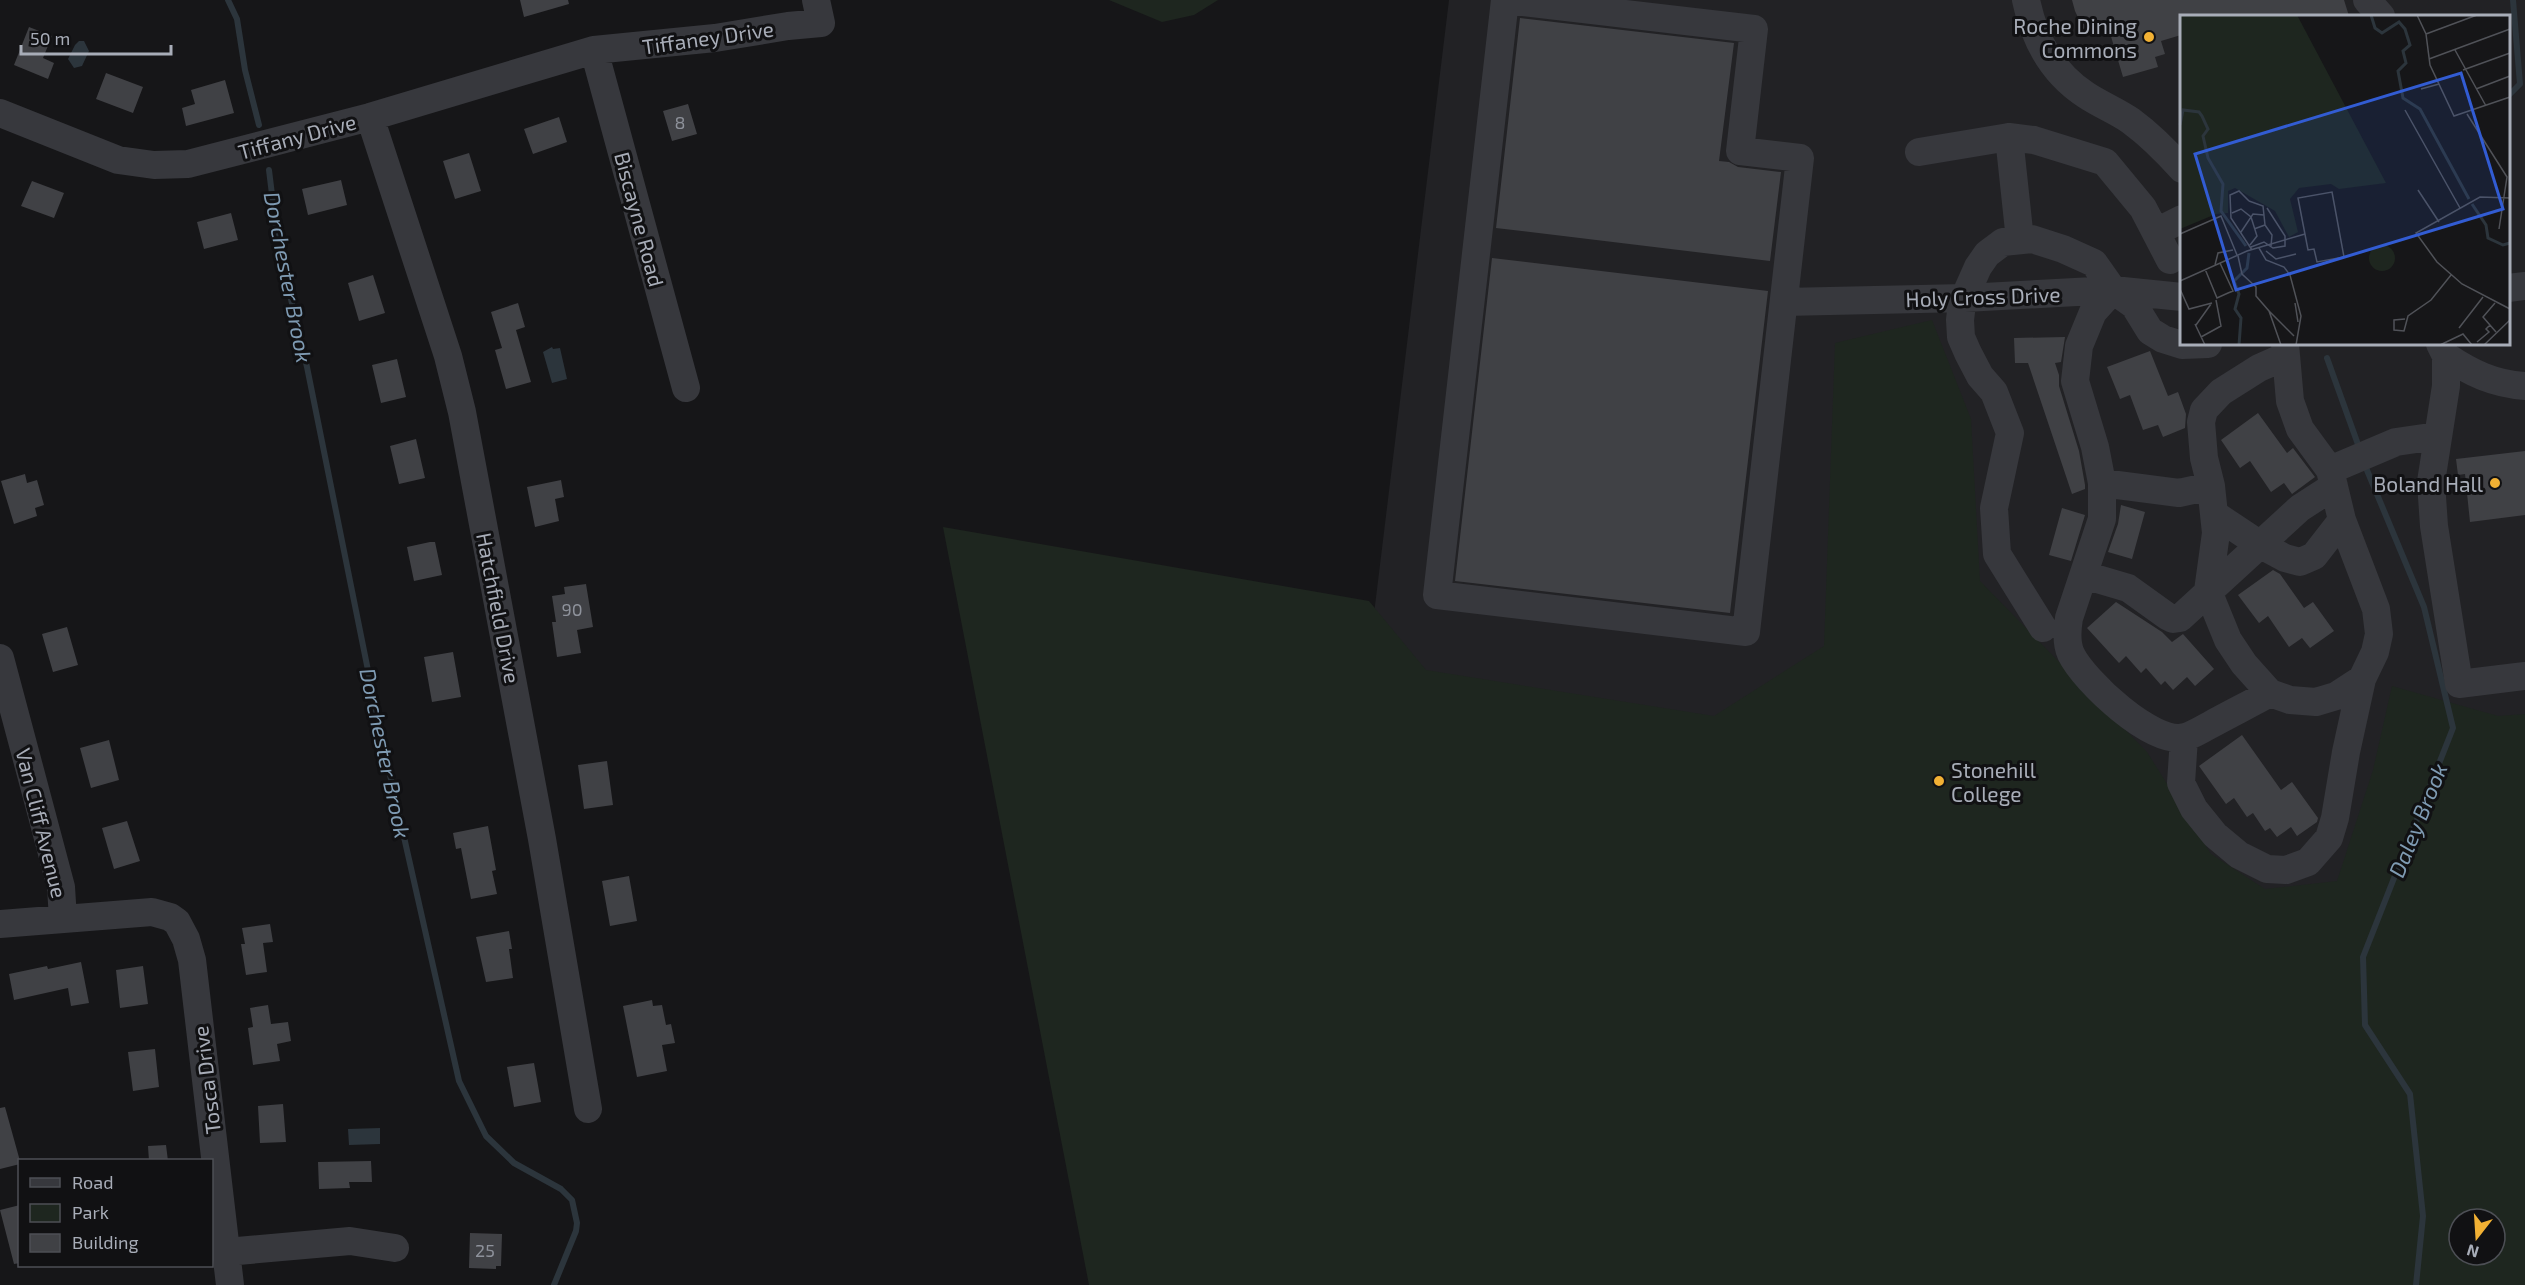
<svg xmlns="http://www.w3.org/2000/svg" width="2525" height="1285" viewBox="0 0 2525 1285" font-family="'Exo 2',sans-serif">
<style>
.built{fill:#222225;fill-rule:evenodd}
.green{fill:#1e261f;fill-rule:evenodd}
.water{fill:#2c353c}
.lines{fill:none;stroke-linecap:round;stroke-linejoin:round}
.stream{stroke:#2c353c;stroke-width:6}
.building{fill:#404145}
.minor{stroke:#37383d;stroke-width:28}
.poi-dot{fill:#f2b134;stroke:#111113;stroke-width:2}
.labels{text-anchor:middle;dominant-baseline:central;stroke-width:6;stroke-linejoin:round;paint-order:stroke}
.number-label{font-size:18px;fill:#8e929b}
.poi-label{font-size:21px;fill:#a8adb8;stroke:#111113;text-anchor:end}
.street-label{font-size:21px;fill:#a8adb8;stroke:#111113}
.water-label{font-size:22px;font-style:italic;fill:#7f9bb3;stroke:#111113}
.inset-river{fill:none;stroke:#2c353c;stroke-width:3}
.inset-road{fill:none;stroke:#505258;stroke-width:1.5}
.view{fill:#325cd3;fill-opacity:0.15;stroke:#325cd3;stroke-width:3}
.inset-edge{fill:none;stroke:#a8adb8;stroke-width:3}
</style>
<rect width="100%" height="100%" fill="#161618"/>
<path class="built" d="M 1449,0 L 2525,0 L 2525,1285 L 1292,1285 ZM 2182,16 L 2508,16 L 2508,344 L 2182,344 ZM 2459,1219 L 2495,1219 L 2495,1255 L 2459,1255 Z"/>
<path class="green" d="M 1109,0 L 1218,0 L 1194,15 L 1162,22 Z
M 1932,320 L 1971,419 L 1980,581 L 2147,752 L 2211,854 L 2265,889 L 2337,881 L 2373,770 L 2392,686 L 2498,716 L 2525,714 L 2525,1285 L 1089,1285 L 943,527 L 1369,601 L 1426,670 L 1714,716 L 1824,646 L 1835,343 ZM 2459,1219 L 2495,1219 L 2495,1255 L 2459,1255 Z"/>
<path class="water" d="M 79,41 L 84,41 L 89,51 L 82,66 L 74,68 L 68,59 L 75,45 Z
M 552,347 L 553,349 L 560,348 L 567,379 L 552,383 L 543,352 Z
M 380,1128 L 380,1144 L 349,1145 L 348,1129 Z"/>
<g class="lines">
<path class="stream" d="M 228,0 L 237,19 L 245,70 L 259,125
M 2508,96 L 2520,84 L 2513,0
M 269,170 L 278,244 L 307,367 L 381,735 L 459,1081 L 486,1136 L 514,1163 L 561,1189 L 572,1200 L 577,1223 L 576,1231 L 554,1285
M 2327,358 L 2360,450
M 2364,463 L 2424,607 L 2453,728 L 2363,957 L 2365,1025 L 2410,1094 L 2423,1216 L 2416,1285"/>
</g>
<path class="building" d="M 520,0 L 568,0 L 569,4 L 524,17 Z
M 2072,0 L 2344,0 L 2349,16 L 2181,16 L 2181,35 L 2161,41 L 2165,54 L 2155,57 L 2158,67 L 2123,77 L 2107,23 L 2084,30 L 2075,11 Z
M 1520,18 L 1734,43 L 1719,161 L 1729,162 L 1738,167 L 1781,172 L 1770,261 L 1496,228 Z
M 29,27 L 52,36 L 43,58 L 54,63 L 48,79 L 14,65 Z
M 106,73 L 143,87 L 133,113 L 96,99 Z
M 225,80 L 234,113 L 186,126 L 182,108 L 195,104 L 191,90 Z
M 688,104 L 697,134 L 672,141 L 663,111 Z
M 559,117 L 567,142 L 533,154 L 524,129 Z
M 469,153 L 481,191 L 455,199 L 443,161 Z
M 341,180 L 347,205 L 308,215 L 302,189 Z
M 32,181 L 64,193 L 54,218 L 21,206 Z
M 231,213 L 238,240 L 204,249 L 197,222 Z
M 1492,258 L 1768,291 L 1730,613 L 1455,581 Z
M 373,275 L 385,313 L 359,321 L 348,283 Z
M 518,303 L 525,327 L 516,330 L 531,382 L 506,389 L 495,350 L 502,348 L 491,312 Z
M 2065,337 L 2061,362 L 2055,363 L 2059,375 L 2059,386 L 2079,451 L 2085,485 L 2085,489 L 2072,494 L 2028,363 L 2015,363 L 2014,338 Z
M 2150,351 L 2168,396 L 2178,392 L 2186,414 L 2185,428 L 2163,437 L 2158,425 L 2143,430 L 2130,395 L 2120,399 L 2107,367 Z
M 397,359 L 406,397 L 381,403 L 372,365 Z
M 2258,413 L 2287,453 L 2293,448 L 2315,477 L 2292,494 L 2284,483 L 2271,492 L 2250,461 L 2240,468 L 2221,440 Z
M 416,439 L 425,478 L 399,484 L 390,446 Z
M 2525,451 L 2525,515 L 2470,522 L 2465,474 L 2458,475 L 2456,459 Z
M 25,474 L 27,483 L 37,480 L 44,505 L 35,508 L 37,516 L 14,524 L 1,481 Z
M 561,480 L 564,497 L 555,499 L 559,521 L 535,527 L 527,487 Z
M 2121,505 L 2145,512 L 2132,559 L 2108,552 L 2118,524 Z
M 2062,508 L 2085,515 L 2071,561 L 2049,555 Z
M 430,542 L 435,542 L 442,575 L 414,581 L 407,547 Z
M 2273,570 L 2280,574 L 2304,608 L 2313,602 L 2334,631 L 2310,648 L 2302,638 L 2289,647 L 2268,616 L 2259,623 L 2238,595 Z
M 586,584 L 593,627 L 577,630 L 581,653 L 557,657 L 552,622 L 556,622 L 552,596 L 565,594 L 564,587 Z
M 2116,602 L 2162,632 L 2172,642 L 2183,634 L 2214,669 L 2195,686 L 2187,677 L 2173,690 L 2165,681 L 2161,685 L 2146,668 L 2141,673 L 2126,656 L 2119,663 L 2087,628 Z
M 67,627 L 78,665 L 53,672 L 42,634 Z
M 453,652 L 461,697 L 432,702 L 424,657 Z
M 2242,735 L 2281,790 L 2292,782 L 2318,818 L 2317,822 L 2297,836 L 2291,827 L 2277,837 L 2270,828 L 2265,831 L 2253,813 L 2247,817 L 2234,798 L 2226,804 L 2199,766 Z
M 109,740 L 119,780 L 91,788 L 80,748 Z
M 607,761 L 613,805 L 584,809 L 578,765 Z
M 127,821 L 140,861 L 114,869 L 102,828 Z
M 488,826 L 496,870 L 492,871 L 497,894 L 471,899 L 461,848 L 456,849 L 453,833 Z
M 629,876 L 637,921 L 610,926 L 602,881 Z
M 270,924 L 273,942 L 263,943 L 267,972 L 246,975 L 241,944 L 245,944 L 242,928 Z
M 509,931 L 512,949 L 509,949 L 513,978 L 486,982 L 476,937 Z
M 81,962 L 89,1003 L 71,1006 L 68,988 L 14,1000 L 9,974 L 47,966 L 48,969 Z
M 143,966 L 148,1004 L 120,1008 L 116,970 Z
M 652,1000 L 653,1006 L 662,1005 L 666,1025 L 671,1024 L 675,1043 L 662,1045 L 667,1071 L 637,1077 L 623,1006 Z
M 268,1005 L 271,1024 L 288,1022 L 291,1041 L 277,1044 L 280,1061 L 253,1065 L 248,1028 L 253,1027 L 250,1008 Z
M 155,1049 L 159,1087 L 133,1091 L 128,1052 Z
M 534,1063 L 541,1102 L 514,1107 L 507,1067 Z
M 283,1104 L 286,1142 L 260,1143 L 258,1106 Z
M 5,1107 L 20,1161 L 20,1164 L 0,1169 L 0,1108 Z
M 166,1145 L 168,1161 L 149,1161 L 148,1146 Z
M 371,1161 L 372,1182 L 349,1182 L 350,1188 L 319,1189 L 318,1162 Z
M 20,1205 L 20,1263 L 14,1264 L 0,1210 Z
M 470,1233 L 502,1234 L 501,1266 L 496,1266 L 496,1269 L 469,1268 Z"/>
<g class="lines">
<path class="minor" d="M 1505,0 L 1437,595 L 1746,632 L 1800,158 L 1740,151 L 1754,29 L 1506,0
M 2026,0 C 2034,39 2052,73 2086,95 C 2101,105 2117,111 2131,121 C 2150,135 2166,151 2182,169
M 2367,0 L 2381,16
M 594,50 L 686,388
M 0,113 L 118,160 L 154,165 L 188,164 L 370,117 L 594,50 L 715,38 L 788,26 L 821,23 L 816,0
M 370,117 L 448,356 L 462,412 L 542,839 L 588,1109
M 2009,137 L 2020,240
M 1919,152 L 2009,137 L 2034,140 L 2105,162 L 2143,208 L 2170,260
M 2156,232 L 2182,219
M 2508,288 L 2525,286
M 2113,290 L 2093,312 L 2079,346 L 2075,381 L 2095,447 L 2102,483 L 2179,493 L 2211,486
M 1784,302 L 1965,298 L 2113,290 L 2182,297
M 2440,344 L 2446,356 L 2446,386 L 2431,482 L 2434,526 L 2459,684 L 2525,676
M 2286,356 L 2259,368 L 2221,392 L 2204,410 L 2201,422 L 2204,458 L 2211,486 L 2216,533 L 2208,591 L 2228,640 L 2244,664 L 2270,693 L 2290,700 L 2316,702 L 2336,696 L 2362,679
M 2446,356 C 2471,373 2494,384 2525,386
M 2330,470 L 2396,442 L 2437,436
M 2102,483 L 2102,519 L 2069,618 C 2067,630 2066,643 2071,654 C 2084,681 2153,746 2185,737 C 2193,735 2202,729 2210,725 C 2230,714 2250,704 2270,693
M 2214,514 L 2259,544 L 2285,558 L 2300,562 L 2314,556 L 2342,520
M 2084,575 L 2128,588 L 2167,616 L 2173,619 L 2180,618 L 2300,508 L 2334,486
M 2043,628 L 1997,554 L 1994,508 L 2010,433 L 1994,392 L 1980,376 L 1968,353 L 1961,337 L 1960,320 L 1962,303 L 1978,267 L 1987,254 L 2003,242 L 2032,239 L 2063,249 L 2094,263 L 2113,290 L 2134,305 L 2150,331 L 2163,339 L 2182,345 L 2208,344
M 0,658 L 61,887 L 63,919
M 2184,738 L 2181,783 L 2194,809 L 2215,835 L 2239,855 L 2267,869 L 2286,870 L 2308,862 L 2329,838 L 2335,818 L 2346,752 L 2362,679 L 2375,652 L 2379,634 L 2376,609 L 2342,520 L 2330,470 L 2300,429 L 2290,401 L 2285,344
M 0,924 L 152,912 L 170,917 L 177,922 L 186,939 L 192,960 L 230,1285
M 226,1252 L 350,1241 L 395,1248"/>
</g>
<g class="poi-dot">
<circle cx="2149" cy="37" r="6"/>
<circle cx="2495" cy="483" r="6"/>
<circle cx="1939" cy="781" r="6"/>
</g>
<g class="labels">
<g class="number-label">
<text x="680" y="122">8</text>
<text x="572" y="609">90</text>
<text x="485" y="1250">25</text>
</g>
<g class="poi-label">
<text x="2137" y="25">Roche Dining<tspan x="2137" dy="24">Commons</tspan></text>
<text x="2483" y="483">Boland Hall</text>
<text x="1951" y="769" text-anchor="start">Stonehill<tspan x="1951" dy="24">College</tspan></text>
</g>
<g class="street-label">
<text transform="translate(708 37) rotate(-8)">Tiffaney Drive</text>
<text transform="translate(297 136) rotate(-15)">Tiffany Drive</text>
<text transform="translate(640 219) rotate(75)">Biscayne Road</text>
<text transform="translate(1983 296) rotate(-2)">Holy Cross Drive</text>
<text transform="translate(499 608) rotate(79)">Hatchfield Drive</text>
<text transform="translate(42 823) rotate(76)">Van Cliff Avenue</text>
<text transform="translate(206 1080) rotate(-97)">Tosca Drive</text>
</g>
<g class="water-label">
<text transform="translate(289 277) rotate(79)">Dorchester Brook</text>
<text transform="translate(386 753) rotate(78)">Dorchester Brook</text>
<text transform="translate(2417 820) rotate(-68)">Daley Brook</text>
</g>
</g>
<g transform="translate(2180 15)">
<rect width="330" height="330" fill="#161618"/>
<path d="M 0,0 L 117,0 L 206,168 L 159,174 L 151,169 L 119,173 L 110,184 L 118,217 L 109,222 L 95,196 L 55,173 L 48,176 L 48,198 L 36,199 L 0,214 ZM189 243a13 13 0 1 1 26 0a13 13 0 1 1-26 0Z" fill="#1e261f"/>
<path class="inset-river" d="M 191,0 L 195,13 L 202,18 L 219,7 L 225,14 L 230,30 L 223,36 L 226,48 L 218,56 L 223,83 L 240,94 L 289,184M 0,110 L 3,95 L 19,97 L 22,101 L 28,114 L 23,121 L 28,143 L 43,169 L 41,196 L 66,231M 292,189 L 306,210 L 308,223 L 323,230 L 330,228M 59,330 L 61,303 L 55,294 L 59,279 L 54,266 L 67,253 L 69,238"/>
<path class="inset-road" d="M 237,0 L 246,19 L 250,50 L 274,101 L 330,82M 246,19 L 297,0M 275,35 L 306,91M 249,44 L 330,14M 283,55 L 330,38M 241,74 L 259,69M 296,74 L 330,61M 225,95 L 280,193M 287,99 L 327,162 L 319,214M 238,175 L 259,207M 152,177 L 164,242 L 137,247 L 134,234 L 128,235 L 118,183 ZM 330,183 L 300,182 L 236,218 L 257,247 L 282,269 L 330,294M 69,186 L 59,176 L 50,180 L 51,203 L 72,235M 69,186 L 83,191 L 85,210M 52,198 L 61,194 L 71,202 L 77,221 L 70,230M 74,214 L 85,210 L 92,220 L 91,231M 61,217 L 73,199 L 84,200M 0,219 L 41,201 L 57,240M 71,232 L 84,227 L 93,233 L 105,231 L 105,221 L 87,193M 79,233 L 86,245 L 104,252 L 110,260 L 121,301 L 116,330M 86,236 L 96,244 L 116,239M 58,241 L 62,259 L 76,272 L 76,281 L 89,296 L 101,330M 35,250 L 38,238 L 53,235M 25,254 L 37,283 L 48,278 L 53,276 L 40,248M 0,266 L 67,236 L 125,219M 0,274 L 9,294 L 32,288M 115,288 L 118,307M 315,288 L 303,302 L 316,317M 89,296 L 114,321M 225,304 L 214,305 L 214,315 L 224,316 L 228,301 L 251,285 L 271,260M 15,309 L 25,330M 16,310 L 31,289M 279,313 L 303,282M 21,322 L 41,311 L 36,285M 297,327 L 309,317 L 306,314 L 310,310M 260,330 L 283,319 L 292,330M 304,330 L 330,305"/>
<path class="view" d="M 281,58 L 323,194 L 56,275 L 15,139 Z"/>
<rect width="330" height="330" class="inset-edge"/>
</g>
<rect x="18" y="1159" width="195" height="108" fill="#111113" stroke="#4d4f55" stroke-width="1.5"/>
<rect x="30" y="1178" width="30" height="9" fill="#37383d" stroke="#4d4f55" stroke-width="1.5"/>
<text x="72" y="1189" font-size="18" fill="#a8adb8">Road</text>
<rect x="30" y="1204" width="30" height="18" fill="#1e261f" stroke="#4d4f55" stroke-width="1.5"/>
<text x="72" y="1219" font-size="18" fill="#a8adb8">Park</text>
<rect x="30" y="1234" width="30" height="18" fill="#404145" stroke="#4d4f55" stroke-width="1.5"/>
<text x="72" y="1249" font-size="18" fill="#a8adb8">Building</text>
<g transform="translate(2477 1237) rotate(197)"><circle r="28" fill="#111113" stroke="#4d4f55" stroke-width="1.5"/>
<path d="M0-4.5L10 22L0 15L-10 22Z" fill="#f2b134"/>
<text y="-9" font-size="16" font-weight="bold" text-anchor="middle" fill="#a8adb8">N</text>
</g>
<path d="M21 45v9h150v-9" fill="none" stroke="#a8adb8" stroke-width="3"/>
<text x="30" y="45" font-size="18" fill="#a8adb8" stroke="#111113" stroke-width="4.5" paint-order="stroke">50 m</text>
</svg>
